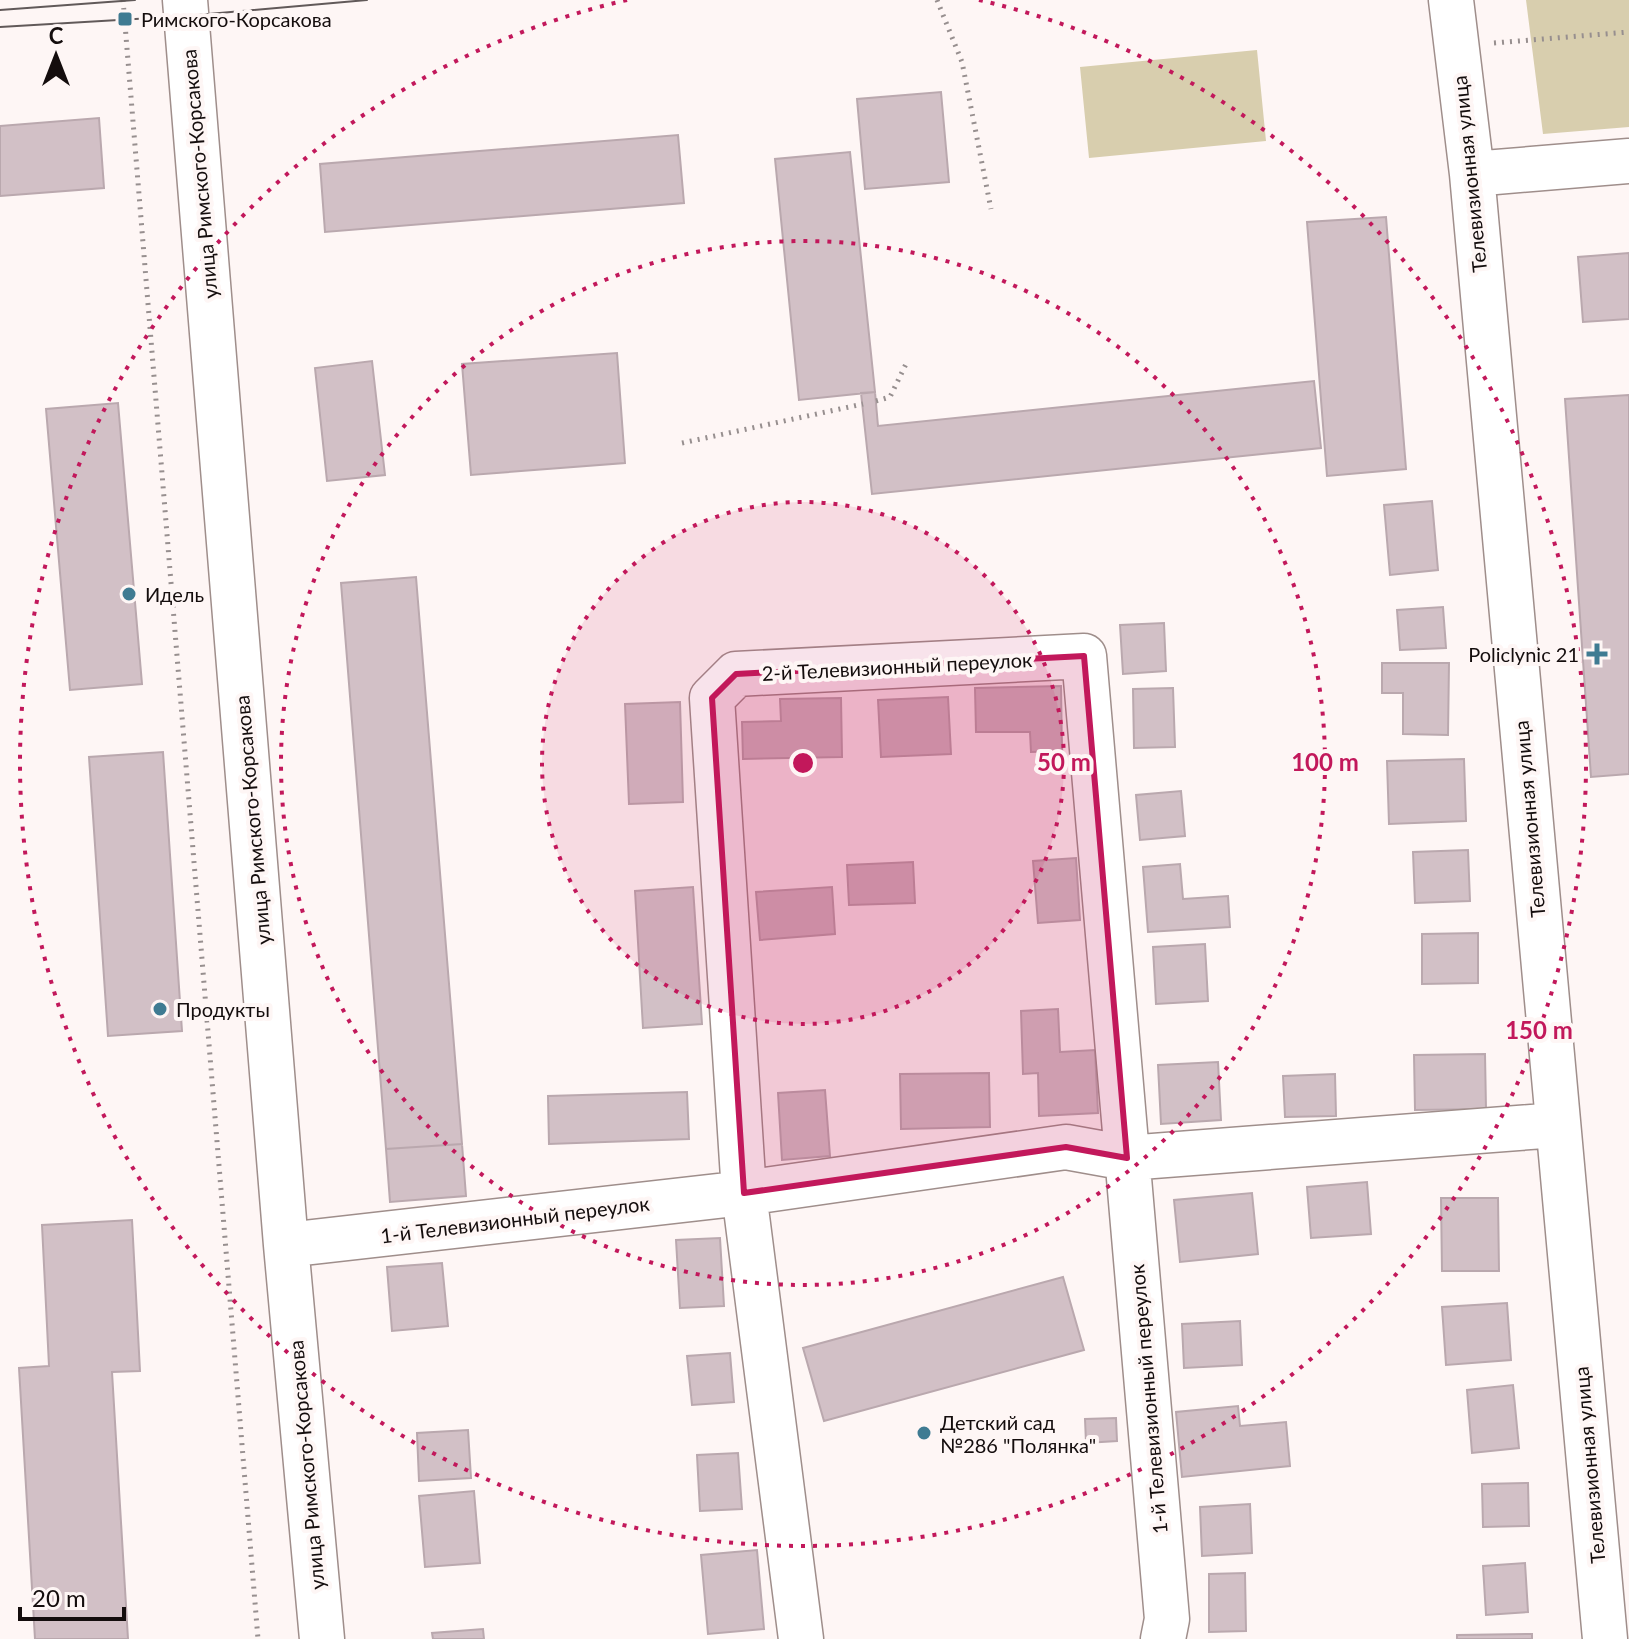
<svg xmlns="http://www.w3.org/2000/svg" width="1629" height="1639" viewBox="0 0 1629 1639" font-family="Lato,sans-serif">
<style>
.green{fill:#d8ceae}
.building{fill:#d2c0c6;stroke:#baa8ae;stroke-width:2}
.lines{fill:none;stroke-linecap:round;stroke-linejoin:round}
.minor-casing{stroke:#9f8e8b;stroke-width:47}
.path{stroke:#978f8f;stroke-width:5;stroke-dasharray:2 6;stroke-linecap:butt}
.minor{stroke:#fff;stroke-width:44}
.tram{stroke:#615959;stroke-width:2}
.marked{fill:#c2185b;fill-opacity:0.2;stroke:#c2185b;stroke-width:6;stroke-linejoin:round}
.ring{fill:none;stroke:#c2185b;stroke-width:4;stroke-dasharray:4 8}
.poi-dot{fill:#3f7b92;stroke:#fef6f5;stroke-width:3}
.labels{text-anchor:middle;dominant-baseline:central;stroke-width:8;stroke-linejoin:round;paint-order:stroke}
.poi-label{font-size:20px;fill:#140d0d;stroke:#fef6f5;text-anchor:start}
.street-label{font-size:20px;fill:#140d0d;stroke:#fef6f5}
.centre{fill:#c2185b;stroke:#fef6f5;stroke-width:4}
.ring-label{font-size:24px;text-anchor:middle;font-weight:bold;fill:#c2185b;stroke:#fef6f5;stroke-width:8;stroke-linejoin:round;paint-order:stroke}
</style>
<rect width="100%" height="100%" fill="#fef6f5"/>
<path class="green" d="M 1526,0 L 1629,0 L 1629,127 L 1543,134 Z
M 1257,50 L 1266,141 L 1089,158 L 1080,67 Z"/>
<path class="building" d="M 941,92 L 949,182 L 865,189 L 857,99 Z
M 99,118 L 104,188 L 0,196 L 0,126 Z
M 678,135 L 684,203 L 325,232 L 320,164 Z
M 850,152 L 875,392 L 799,400 L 775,159 Z
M 1386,217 L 1406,469 L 1327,476 L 1307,222 Z
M 1629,253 L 1629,319 L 1583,322 L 1578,257 Z
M 617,353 L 625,463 L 471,475 L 462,364 Z
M 372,361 L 385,475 L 327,481 L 315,368 Z
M 1314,381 L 1321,448 L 872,494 L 861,393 L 875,392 L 878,426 Z
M 1629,395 L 1629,774 L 1591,777 L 1565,399 Z
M 118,403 L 142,684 L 70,690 L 46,409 Z
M 1432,501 L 1438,570 L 1390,575 L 1384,505 Z
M 416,577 L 462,1144 L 386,1149 L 341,583 Z
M 1443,607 L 1446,648 L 1400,650 L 1397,610 Z
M 1164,623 L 1166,671 L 1123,674 L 1120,625 Z
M 1382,663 L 1449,663 L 1448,735 L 1403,734 L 1403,693 L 1382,693 Z
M 1061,686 L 1062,751 L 1031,752 L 1030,732 L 976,732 L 975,688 Z
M 1173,688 L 1175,747 L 1134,748 L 1133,689 Z
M 948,697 L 951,754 L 881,757 L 878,700 Z
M 841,698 L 842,757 L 743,759 L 742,722 L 781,721 L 780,699 Z
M 680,702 L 683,802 L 629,804 L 625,704 Z
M 163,752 L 182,1031 L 108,1036 L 89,757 Z
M 1464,759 L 1466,821 L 1389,824 L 1387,761 Z
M 1181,791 L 1185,836 L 1140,840 L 1136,795 Z
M 1468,850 L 1470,901 L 1415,903 L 1413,852 Z
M 1076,858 L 1080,920 L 1038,923 L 1033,861 Z
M 913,862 L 915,903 L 849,905 L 847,865 Z
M 1180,864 L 1183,899 L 1228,896 L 1230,927 L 1148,932 L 1143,867 Z
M 693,887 L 702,1024 L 643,1028 L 635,891 Z
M 832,887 L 835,934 L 760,940 L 756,892 Z
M 1478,933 L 1478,983 L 1422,984 L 1422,934 Z
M 1205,944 L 1208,1001 L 1156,1004 L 1153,947 Z
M 1058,1009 L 1060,1052 L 1095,1050 L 1098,1113 L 1039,1116 L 1038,1073 L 1023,1074 L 1021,1011 Z
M 1485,1054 L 1486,1109 L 1415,1110 L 1414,1055 Z
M 1218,1062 L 1221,1120 L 1161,1124 L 1158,1065 Z
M 989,1073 L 990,1127 L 901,1129 L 900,1074 Z
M 1335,1074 L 1336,1116 L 1285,1117 L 1283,1076 Z
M 825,1090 L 830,1156 L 782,1160 L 778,1093 Z
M 687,1092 L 689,1139 L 549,1144 L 548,1096 Z
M 462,1144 L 466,1196 L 390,1202 L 386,1149 Z
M 1367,1182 L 1371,1234 L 1311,1238 L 1307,1187 Z
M 1252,1193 L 1258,1254 L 1180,1262 L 1174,1200 Z
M 1441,1198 L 1498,1198 L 1499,1271 L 1442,1271 Z
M 132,1220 L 140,1371 L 112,1372 L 128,1639 L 35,1639 L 19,1368 L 49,1366 L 42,1225 Z
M 720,1238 L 724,1306 L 680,1308 L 676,1240 Z
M 442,1263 L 448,1326 L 392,1331 L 387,1267 Z
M 1063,1277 L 1084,1350 L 824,1421 L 803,1348 Z
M 1507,1303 L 1511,1360 L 1446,1365 L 1442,1307 Z
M 1240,1321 L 1242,1365 L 1184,1368 L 1182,1324 Z
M 730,1353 L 734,1402 L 692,1405 L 687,1356 Z
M 1513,1385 L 1519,1448 L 1472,1453 L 1467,1390 Z
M 1238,1406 L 1240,1426 L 1286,1422 L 1290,1466 L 1182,1477 L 1176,1412 Z
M 1116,1418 L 1117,1441 L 1086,1443 L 1085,1419 Z
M 468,1430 L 471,1478 L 419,1481 L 417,1433 Z
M 738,1453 L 742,1509 L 700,1511 L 697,1455 Z
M 1528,1483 L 1529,1526 L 1483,1527 L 1482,1484 Z
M 474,1491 L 480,1563 L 425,1567 L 419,1496 Z
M 1250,1504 L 1252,1553 L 1202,1556 L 1200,1507 Z
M 757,1550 L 764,1629 L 708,1634 L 701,1555 Z
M 1525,1563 L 1528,1612 L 1486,1615 L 1483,1566 Z
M 1245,1573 L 1246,1631 L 1209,1632 L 1209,1574 Z
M 483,1629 L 484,1639 L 433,1639 L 432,1633 Z
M 1532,1634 L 1532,1639 L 1457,1639 L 1457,1635 Z"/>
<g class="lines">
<defs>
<path id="minor" d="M 185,0 L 286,1245 L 322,1639
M 1451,0 L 1472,174 L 1605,1639
M 1472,174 L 1629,161
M 286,1245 L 744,1193 L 1066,1147 L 1127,1158 L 1557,1125
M 801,1639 L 744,1193 L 712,698 L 736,674 L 1084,656 L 1167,1619 L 1163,1639"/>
</defs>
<use href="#minor" class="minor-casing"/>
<path class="path" d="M 123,0 L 258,1639
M 937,0 L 962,62 L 991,209
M 1494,43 L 1629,32
M 876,401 L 890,397 L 906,364
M 682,443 L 863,404"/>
<use href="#minor" class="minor"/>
<path class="tram" d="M 0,10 L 135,0
M 0,27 L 186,16 L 367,0"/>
</g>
<path class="marked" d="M 1084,656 L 1127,1158 L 1066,1147 L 744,1193 L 712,698 L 736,674 Z"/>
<circle cx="803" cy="763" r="261" fill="#c2185b" fill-opacity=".12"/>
<g class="ring">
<circle cx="803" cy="763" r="261"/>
<circle cx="803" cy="763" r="522"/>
<path d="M979 0A783 783 0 1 1 627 0"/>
</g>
<g class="poi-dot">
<rect x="117" y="11" width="16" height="16" rx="4"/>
<circle cx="129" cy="594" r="8"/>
<path d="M1593 642h8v8h8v8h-8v8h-8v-8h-8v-8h8z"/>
<circle cx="160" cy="1009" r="8"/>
<circle cx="924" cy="1433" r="8"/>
</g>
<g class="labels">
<g class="poi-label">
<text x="141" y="19">Римского-Корсакова</text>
<text x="145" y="594">Идель</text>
<text x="1579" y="654" text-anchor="end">Policlynic 21</text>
<text x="176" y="1009">Продукты</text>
<text x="940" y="1422">Детский сад<tspan x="940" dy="23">№286 "Полянка"</tspan></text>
</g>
<g class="street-label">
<text transform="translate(199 174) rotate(-95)">улица Римского-Корсакова</text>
<text transform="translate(1469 174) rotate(-96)">Телевизионная улица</text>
<text transform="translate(897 666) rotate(-3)">2-й Телевизионный переулок</text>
<text transform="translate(1529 819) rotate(-95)">Телевизионная улица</text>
<text transform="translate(252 820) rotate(-95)">улица Римского-Корсакова</text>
<text transform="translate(515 1219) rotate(-7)">1-й Телевизионный переулок</text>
<text transform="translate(1148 1399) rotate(-95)">1-й Телевизионный переулок</text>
<text transform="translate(306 1465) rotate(-95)">улица Римского-Корсакова</text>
<text transform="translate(1589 1465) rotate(-95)">Телевизионная улица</text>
</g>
</g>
<circle cx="803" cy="763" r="12" class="centre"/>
<g class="ring-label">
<text x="1064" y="771">50 m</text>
<text x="1325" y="771">100 m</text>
<text x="1539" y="1039">150 m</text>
</g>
<g transform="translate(56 56)" stroke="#fef6f5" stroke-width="6" paint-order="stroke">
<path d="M0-6L14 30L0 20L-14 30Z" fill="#140d0d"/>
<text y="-12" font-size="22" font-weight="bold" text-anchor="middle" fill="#140d0d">С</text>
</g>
<path d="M20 1607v12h104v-12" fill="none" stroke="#140d0d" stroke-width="4"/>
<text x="32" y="1607" font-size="24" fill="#140d0d" stroke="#fef6f5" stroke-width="6" paint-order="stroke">20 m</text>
</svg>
